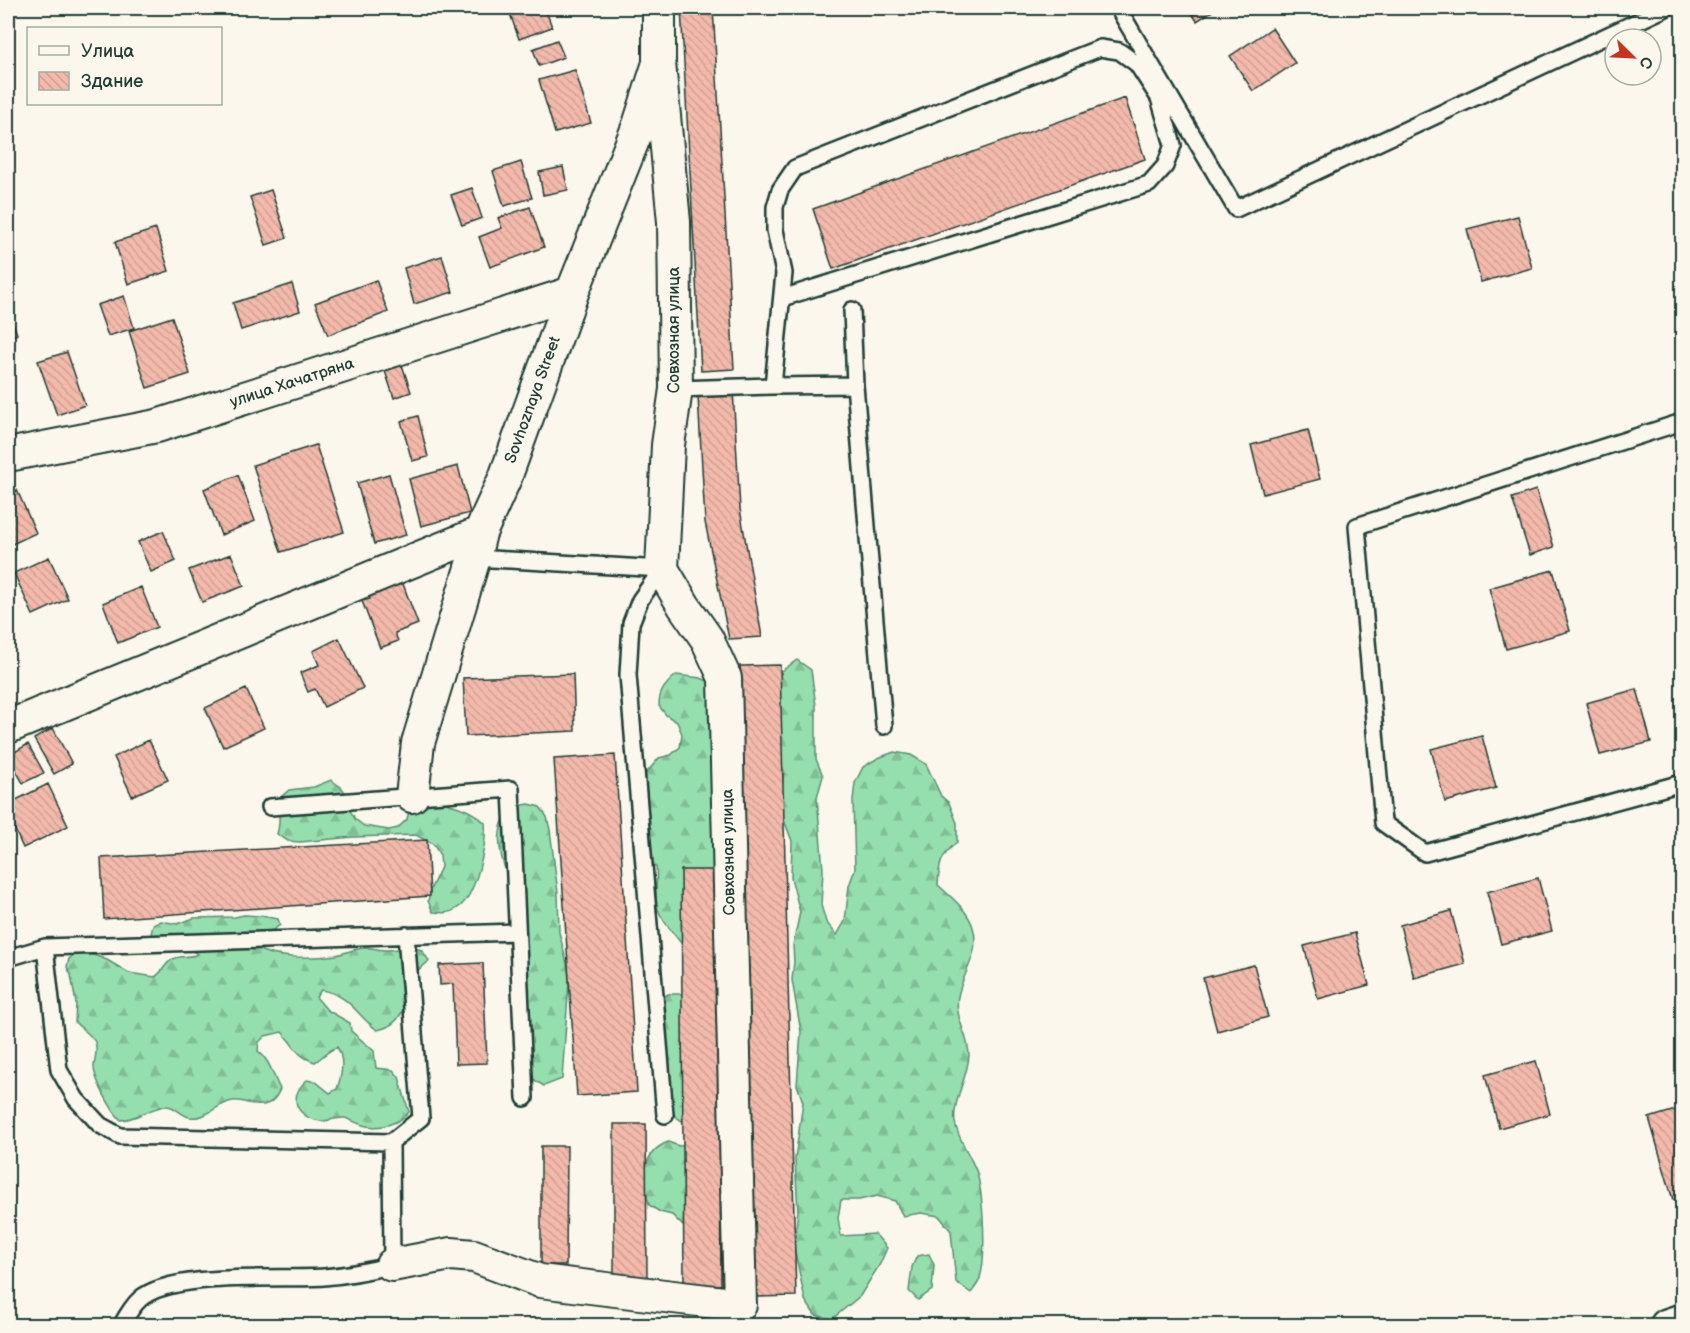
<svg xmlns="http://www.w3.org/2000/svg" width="1690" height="1333" viewBox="0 0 1690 1333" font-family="'Balsamiq Sans',sans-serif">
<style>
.forest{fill:url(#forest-firs);stroke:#5a8e71;stroke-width:1.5}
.building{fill:url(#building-back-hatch);stroke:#1f3d34;stroke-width:1.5}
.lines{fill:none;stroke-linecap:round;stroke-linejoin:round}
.service-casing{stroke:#1f3d34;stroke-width:20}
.minor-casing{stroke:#1f3d34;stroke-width:36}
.primary-casing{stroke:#1f3d34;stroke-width:38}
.service{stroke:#fbf7ec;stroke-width:15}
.minor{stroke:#fbf7ec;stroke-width:32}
.primary{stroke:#fbf7ec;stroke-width:33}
.labels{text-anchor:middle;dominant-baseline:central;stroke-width:6;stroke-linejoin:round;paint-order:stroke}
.street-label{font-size:16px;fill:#1f3d34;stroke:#fbf7ec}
</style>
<defs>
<pattern id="forest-firs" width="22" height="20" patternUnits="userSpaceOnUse" patternTransform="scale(1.5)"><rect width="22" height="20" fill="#95deae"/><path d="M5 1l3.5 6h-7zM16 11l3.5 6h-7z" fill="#80bf96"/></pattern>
<pattern id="building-back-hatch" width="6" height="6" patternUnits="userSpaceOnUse" patternTransform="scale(1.5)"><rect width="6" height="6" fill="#f3b9ab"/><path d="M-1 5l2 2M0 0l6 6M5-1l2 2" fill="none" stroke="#d0a094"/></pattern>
</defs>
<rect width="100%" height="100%" fill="#fbf7ec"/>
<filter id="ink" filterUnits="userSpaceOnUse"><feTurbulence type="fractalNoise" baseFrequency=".0167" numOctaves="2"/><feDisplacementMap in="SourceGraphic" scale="12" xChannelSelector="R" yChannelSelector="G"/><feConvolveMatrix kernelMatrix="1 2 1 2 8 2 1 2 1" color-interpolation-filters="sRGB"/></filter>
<g filter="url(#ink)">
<path class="forest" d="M 797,660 L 811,670 L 816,706 L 816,759 L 823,776 L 817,797 L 823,870 L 821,905 L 826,922 L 837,935 L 845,921 L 849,886 L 855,869 L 853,800 L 855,783 L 863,767 L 878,758 L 894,752 L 911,755 L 926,764 L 941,796 L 949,803 L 957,823 L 957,842 C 941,856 939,862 938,885 C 950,896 968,910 973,927 C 981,955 962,972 958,997 C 954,1018 969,1036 969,1055 C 968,1077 952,1102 955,1122 C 958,1140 971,1156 977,1173 C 983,1196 987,1255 980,1278 C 979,1283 974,1289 971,1293 L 956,1282 L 951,1231 L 939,1216 L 921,1213 L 903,1216 L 895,1201 L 877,1196 L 859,1200 L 841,1200 L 838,1218 L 841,1236 L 875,1234 L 887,1248 L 880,1264 L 860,1296 L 832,1319 L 815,1315 L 805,1300 L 794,1247 L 798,1211 L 795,1159 L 803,1102 L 797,1085 L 801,1032 L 792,980 L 794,962 L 793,945 L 800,912 L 791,878 L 792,841 L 779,807 L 784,773 L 779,755 L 775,686 L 783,670 Z
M 676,675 L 701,678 L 712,683 L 737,785 L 691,956 C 681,941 659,920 657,905 C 654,892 658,880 656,867 L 644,862 L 648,801 L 643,777 L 659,758 L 671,755 L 680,747 L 682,734 L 677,722 L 666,715 L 659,706 C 659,691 665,685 676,675 Z
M 331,780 L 341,787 L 349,797 L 350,810 L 355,819 L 364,826 L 389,830 L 398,828 L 407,819 L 410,808 L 420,799 C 442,801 469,806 485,823 C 487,844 476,899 456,909 C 449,914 442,913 433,912 L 428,901 L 431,888 L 441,867 L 440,855 L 433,844 L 416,835 L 353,837 L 300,842 L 288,841 L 277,834 C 281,822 278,811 280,798 L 289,790 L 314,787 Z
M 529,804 L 540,807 L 547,817 L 550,830 L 558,893 L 559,932 L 568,968 L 569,981 L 562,1079 L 544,1086 C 532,1079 520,1070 517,1057 C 513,1039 516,1024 517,1006 C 517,976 519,944 518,914 C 516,890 496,859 500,833 C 502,816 512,806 529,804 Z
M 244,915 L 261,916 L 278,919 L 280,925 L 273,930 L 255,933 L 249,941 C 261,961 315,958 336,955 C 345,953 354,949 363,948 C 371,947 379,950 386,950 C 401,950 407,945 422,950 L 429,961 L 409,978 C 406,1001 405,1025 377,1030 C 355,1014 351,995 321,990 L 316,997 L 327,1010 L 350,1023 L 351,1031 L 374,1051 L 376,1068 L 393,1070 L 399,1077 L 409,1112 C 400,1123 381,1129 367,1126 C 359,1125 352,1120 345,1118 C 337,1117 329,1121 322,1121 C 310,1121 296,1112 296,1100 C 296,1091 301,1085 307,1080 L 316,1082 L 330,1093 L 337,1089 C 342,1075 345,1059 337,1047 C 327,1051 323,1057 315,1062 C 297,1057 293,1044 282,1032 L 265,1036 L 259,1042 L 258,1051 C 270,1060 273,1076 280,1089 C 278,1094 275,1100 269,1103 C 256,1110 245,1099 233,1101 C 217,1103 207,1120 190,1117 C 180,1116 176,1105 165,1106 C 150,1108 137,1119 121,1120 C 112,1112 93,1077 94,1066 C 95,1057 98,1050 95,1042 C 91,1034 81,1029 75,1022 L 76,1004 L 71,975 L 67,967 L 69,959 L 75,953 L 83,951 L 107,960 L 129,973 L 155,977 C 163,972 165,963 173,959 C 181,955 190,958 198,954 L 190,950 L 172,950 L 151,934 L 153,925 L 161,921 L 177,924 L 194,918 L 235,917 Z
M 689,986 L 731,1128 C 711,1131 685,1128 672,1113 L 657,1001 L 668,994 L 681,994 Z
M 668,1142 L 679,1146 L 692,1145 L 719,1151 L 730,1243 L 720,1251 L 699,1242 L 672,1215 L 660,1212 L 649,1205 C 643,1180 640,1153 668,1142 Z
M 929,1254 L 934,1265 L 932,1290 L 918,1300 L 909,1291 L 912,1267 L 917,1256 Z"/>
<path class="building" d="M 508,8 L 545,8 L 552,27 L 519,39 Z
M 681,8 L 713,8 L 734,369 L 701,371 Z
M 1188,8 L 1217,8 L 1197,21 Z
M 1272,28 L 1295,63 L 1253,91 L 1230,56 Z
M 557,40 L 564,57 L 539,66 L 533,49 Z
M 575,70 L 591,123 L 555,133 L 539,80 Z
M 1125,98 L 1145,159 L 833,269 L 813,209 Z
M 521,162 L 532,198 L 504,206 L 493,171 Z
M 563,167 L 568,190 L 543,195 L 539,172 Z
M 472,188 L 482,218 L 462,225 L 451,195 Z
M 271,190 L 287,238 L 266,245 L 250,197 Z
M 530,207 L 544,247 L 490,267 L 479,237 L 502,228 L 498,218 Z
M 1518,216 L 1532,268 L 1481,282 L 1467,229 Z
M 156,229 L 169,271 L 128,284 L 115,242 Z
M 442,256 L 453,292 L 414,304 L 404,268 Z
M 376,280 L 388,312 L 328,335 L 315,303 Z
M 292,284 L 300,311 L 241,330 L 233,303 Z
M 124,296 L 134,328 L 108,336 L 97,305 Z
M 8,308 L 17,334 L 8,338 Z
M 172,317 L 190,374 L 147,388 L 129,331 Z
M 67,352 L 85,405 L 57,415 L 38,361 Z
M 402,365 L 411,392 L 394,398 L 385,371 Z
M 733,390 L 740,509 L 762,637 L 729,639 L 705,522 L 698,396 Z
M 418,416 L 428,457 L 412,461 L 401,421 Z
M 1308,430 L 1320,479 L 1263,494 L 1251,445 Z
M 316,445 L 344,532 L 281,552 L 253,465 Z
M 458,466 L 470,513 L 421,526 L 409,479 Z
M 389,474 L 406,535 L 374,544 L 357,483 Z
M 238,475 L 255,521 L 221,535 L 204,489 Z
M 17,490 L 36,533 L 8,546 L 8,495 Z
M 1536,490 L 1554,547 L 1530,555 L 1512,498 Z
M 163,531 L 176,561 L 151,572 L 138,542 Z
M 1682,545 L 1682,578 L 1674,548 Z
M 231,554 L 244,586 L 202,602 L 189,570 Z
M 49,557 L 68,599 L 33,615 L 14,573 Z
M 1553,570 L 1570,631 L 1506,649 L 1489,588 Z
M 400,576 L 418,624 L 395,633 L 398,641 L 380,648 L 362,601 L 370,599 L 366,589 Z
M 141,587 L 157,627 L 118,643 L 103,603 Z
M 339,638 L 363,688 L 324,707 L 315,689 L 308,692 L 300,673 L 319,665 L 313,651 Z
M 780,665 L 796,1296 L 756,1297 L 740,666 Z
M 573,674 L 575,731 L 466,736 L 463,678 Z
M 246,689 L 264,728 L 223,747 L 205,708 Z
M 1637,689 L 1651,742 L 1600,755 L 1586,703 Z
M 53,728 L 72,764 L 54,774 L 34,739 Z
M 1482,736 L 1496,788 L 1445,802 L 1431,749 Z
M 149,740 L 168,780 L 132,796 L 114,757 Z
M 28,744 L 44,773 L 23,783 L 8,756 Z
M 615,755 L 637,1092 L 577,1096 L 554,759 Z
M 48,784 L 68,826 L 23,848 L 8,814 L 8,804 Z
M 427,840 L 430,896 L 104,919 L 101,858 Z
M 681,870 L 718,870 L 721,1285 L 684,1285 Z
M 1538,878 L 1552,931 L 1501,944 L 1487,892 Z
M 1451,911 L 1465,964 L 1414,978 L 1400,925 Z
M 1355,933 L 1369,985 L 1318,999 L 1304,946 Z
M 483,963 L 487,1063 L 456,1064 L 453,984 L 440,985 L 439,965 Z
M 1254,965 L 1268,1017 L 1217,1031 L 1203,978 Z
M 1536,1061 L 1550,1114 L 1499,1128 L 1485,1075 Z
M 1682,1108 L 1682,1197 L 1673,1200 L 1649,1118 Z
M 614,1124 L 646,1124 L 647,1280 L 614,1279 Z
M 541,1146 L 567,1146 L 566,1265 L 541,1265 Z"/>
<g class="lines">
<defs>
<path id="service" d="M 1118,8 L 1236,209 L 1666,8
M 852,310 L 855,385
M 773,386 L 855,385 L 884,726
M 676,389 L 773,386 L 784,273 L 775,230 L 775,207 L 780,190 L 795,168 L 1100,48 L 1119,51 L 1137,64 L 1159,98 L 1173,145 L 1165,166 L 1149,184 L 782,298
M 1682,422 L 1357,526 L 1383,823 L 1425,853 L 1682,783
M 474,558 L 662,569
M 662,569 L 640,600 L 631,623 L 628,675 L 665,1115
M 270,807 L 511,789 L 525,1098
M 45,947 L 59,1070 L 76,1099 L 100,1125 L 120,1136 L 391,1142 L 421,1118 L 406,935
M 8,958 L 45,947 L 517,932
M 121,1326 C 126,1317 132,1306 140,1299 C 171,1271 282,1280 324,1277 C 348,1275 369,1271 392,1265 L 391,1142"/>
<path id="minor" d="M 8,455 L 157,426 L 572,293
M 8,727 L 480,533
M 412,796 L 418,743 L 474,558 L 480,533 L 505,478 L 572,293 L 639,125 L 659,63 L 659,8
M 392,1265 L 451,1254 L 474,1256 L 540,1281 L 740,1305 L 725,678 L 707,639 L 684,606 L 662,569 L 668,445 L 676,389 L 674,222 L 659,63"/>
<path id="primary" d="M 1667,1326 L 1682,1321"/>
</defs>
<use href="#service" class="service-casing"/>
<use href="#minor" class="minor-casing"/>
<use href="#primary" class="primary-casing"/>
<use href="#service" class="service"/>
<use href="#minor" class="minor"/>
<use href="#primary" class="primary"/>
</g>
</g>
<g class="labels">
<g class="street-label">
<text transform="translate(674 330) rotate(-90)">Совхозная улица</text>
<text transform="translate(292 383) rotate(-18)">улица Хачатряна</text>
<text transform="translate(533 400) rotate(-70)">Sovhoznaya Street</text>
<text transform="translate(729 852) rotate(-91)">Совхозная улица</text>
</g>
</g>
<rect width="1690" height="1333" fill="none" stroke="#fbf7ec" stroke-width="30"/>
<rect x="15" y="15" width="1660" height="1303" fill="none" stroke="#1f3d34" stroke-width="2" filter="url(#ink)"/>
<rect x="27" y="27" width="195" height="78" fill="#fbf7ec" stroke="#a3ada2" stroke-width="1.5"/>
<rect x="39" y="46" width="30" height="9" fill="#fbf7ec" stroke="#a3ada2" stroke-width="1.5"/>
<text x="81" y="57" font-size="18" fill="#1f3d34">Улица</text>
<rect x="39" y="72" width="30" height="18" fill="url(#building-back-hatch)" stroke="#a3ada2" stroke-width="1.5"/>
<text x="81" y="87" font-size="18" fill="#1f3d34">Здание</text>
<g transform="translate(1633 57) rotate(114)"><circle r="28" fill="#fbf7ec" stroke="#a3ada2" stroke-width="1.5"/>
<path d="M0-4.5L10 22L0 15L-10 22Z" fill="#c8321e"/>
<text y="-9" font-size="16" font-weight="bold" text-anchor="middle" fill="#1f3d34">С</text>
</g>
</svg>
